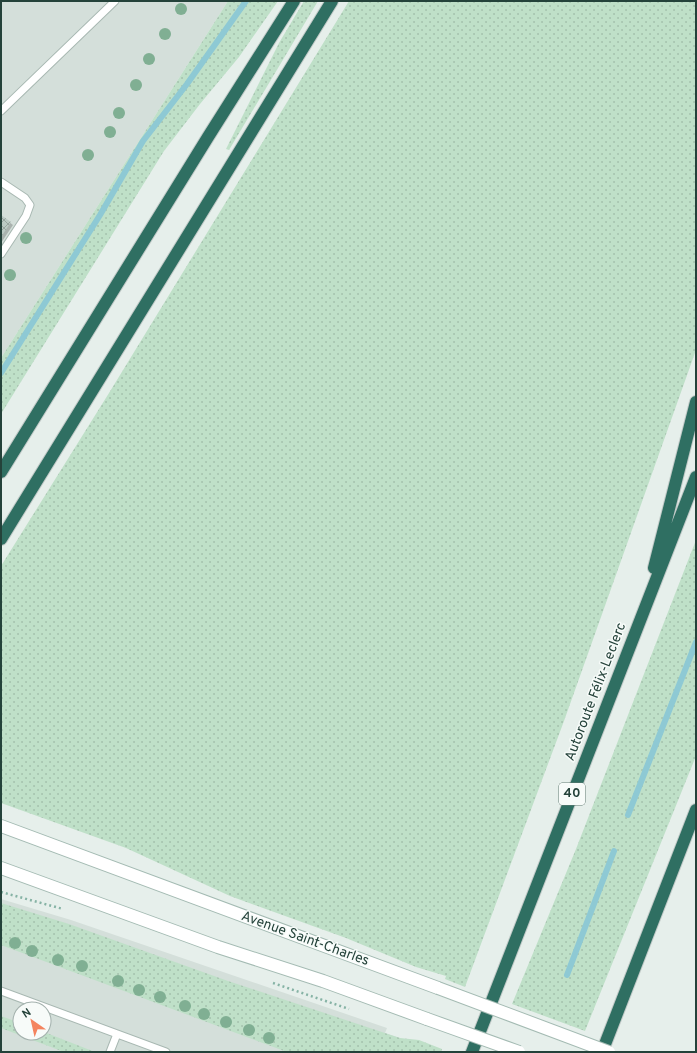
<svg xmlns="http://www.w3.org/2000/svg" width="697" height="1053" viewBox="0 0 697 1053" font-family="Overpass,sans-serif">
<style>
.built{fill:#d4dfda;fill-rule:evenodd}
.green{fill:url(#green-dots)}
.shadow{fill:#0003}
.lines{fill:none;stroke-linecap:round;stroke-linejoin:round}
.stream{stroke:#8ec9d4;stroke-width:6}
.building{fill:url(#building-cross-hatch)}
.service-casing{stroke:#a8b8b2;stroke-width:9}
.secondary-casing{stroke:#a4bbb3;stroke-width:14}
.motorway-casing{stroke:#c2cac8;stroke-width:14}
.path{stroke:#86b3a5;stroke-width:2.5;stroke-dasharray:2 3;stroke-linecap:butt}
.service{stroke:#fff;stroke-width:7}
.secondary{stroke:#fff;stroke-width:12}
.motorway{stroke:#2f6f62;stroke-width:12}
.secondary-bridge-casing{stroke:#a4bbb3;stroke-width:14;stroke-linecap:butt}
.secondary-bridge{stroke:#fff;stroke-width:12}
.tree{fill:#80af93}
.labels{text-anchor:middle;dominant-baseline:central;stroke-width:3;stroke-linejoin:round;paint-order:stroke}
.shield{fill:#f7fbf9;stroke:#637a73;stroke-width:1}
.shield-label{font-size:13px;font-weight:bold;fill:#24423a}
.street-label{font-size:14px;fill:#24423a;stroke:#f7fbf9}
</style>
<defs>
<pattern id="green-dots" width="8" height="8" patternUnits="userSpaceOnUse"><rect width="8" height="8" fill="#bfe0c8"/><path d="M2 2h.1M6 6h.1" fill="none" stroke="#a4c1ad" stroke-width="1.8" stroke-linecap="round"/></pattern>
<pattern id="building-cross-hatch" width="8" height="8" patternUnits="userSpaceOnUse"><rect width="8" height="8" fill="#bbcac4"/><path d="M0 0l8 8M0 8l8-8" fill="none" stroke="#98a6a0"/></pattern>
</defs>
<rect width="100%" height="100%" fill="#e6efeb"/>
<path class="built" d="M 1,1 L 228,1 L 1,358 Z
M 1,899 L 71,920 L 387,1028 L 385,1033 L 400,1038 L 394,1052 L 1,1052 ZM 20,1009 L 44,1009 L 44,1033 L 20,1033 Z"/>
<path class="green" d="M 228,1 L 278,1 L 239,57 L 200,104 L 164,151 L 1,414 L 1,358 Z
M 304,1 L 318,1 L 229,150 L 226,149 L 279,43 Z
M 349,1 L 696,1 L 696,350 L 564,721 L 465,987 L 445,979 L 446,976 L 416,967 L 346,938 L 230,896 L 126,848 L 1,803 L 1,566 L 109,393 Z
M 696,540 L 696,756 L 585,1031 L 512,1004 L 576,849 Z
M 1,903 L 69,924 L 228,981 L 400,1038 L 419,1040 L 442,1049 L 441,1052 L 287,1052 L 1,945 Z
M 1,1016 L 20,1023 L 20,1033 L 44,1032 L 95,1052 L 64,1052 L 1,1028 Z"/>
<path class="shadow" d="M 1,216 L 13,225 L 1,243 Z"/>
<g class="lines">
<path class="stream" d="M 1,373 L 100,215 L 143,141 L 187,84 L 246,1
M 628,815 L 696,642
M 567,975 L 614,851"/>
</g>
<path class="building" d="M 1,215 L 11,222 L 1,237 Z"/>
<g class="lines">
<defs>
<path id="service" d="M 1,111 L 115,1
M 1,182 L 25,198 L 30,205 L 26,216 L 1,254
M 1,991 L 166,1052
M 110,1052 L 117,1034"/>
<path id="secondary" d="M 1,826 L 438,988
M 1,868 L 218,947 L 323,981 L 427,1019"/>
<path id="motorway" d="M 1,472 L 208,137 L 294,1
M 1,539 L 332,1
M 654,568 L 696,402
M 472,1052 L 696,477
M 602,1052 L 696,810"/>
</defs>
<use href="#service" class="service-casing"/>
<use href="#secondary" class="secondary-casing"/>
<use href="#motorway" class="motorway-casing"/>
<path class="path" d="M 1,892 L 63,909
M 273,983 L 349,1009"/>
<use href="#service" class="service"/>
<use href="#secondary" class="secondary"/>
<use href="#motorway" class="motorway"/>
<defs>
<path id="secondary-bridge" d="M 438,988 L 609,1052
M 427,1019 L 519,1052"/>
</defs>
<use href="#secondary-bridge" class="secondary-bridge-casing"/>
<use href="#secondary-bridge" class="secondary-bridge"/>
</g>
<g class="tree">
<circle cx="181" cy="9" r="6"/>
<circle cx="165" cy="34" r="6"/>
<circle cx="149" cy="59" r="6"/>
<circle cx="136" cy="85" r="6"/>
<circle cx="119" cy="113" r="6"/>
<circle cx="110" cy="132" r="6"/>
<circle cx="88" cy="155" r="6"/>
<circle cx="26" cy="238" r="6"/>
<circle cx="10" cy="275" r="6"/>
<circle cx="15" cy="943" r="6"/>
<circle cx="32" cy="951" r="6"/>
<circle cx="58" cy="960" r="6"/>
<circle cx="82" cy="966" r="6"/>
<circle cx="118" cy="981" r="6"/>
<circle cx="139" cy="990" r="6"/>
<circle cx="160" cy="997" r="6"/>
<circle cx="185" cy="1006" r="6"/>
<circle cx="204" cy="1014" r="6"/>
<circle cx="226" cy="1022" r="6"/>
<circle cx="249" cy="1030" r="6"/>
<circle cx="269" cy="1038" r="6"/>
</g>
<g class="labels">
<rect class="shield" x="559" y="783" width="26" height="22" rx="3"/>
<g class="shield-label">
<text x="572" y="794">40</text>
</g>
<g class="street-label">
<text transform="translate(596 692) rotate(-69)">Autoroute Félix-Leclerc</text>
<text transform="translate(305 939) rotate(20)">Avenue Saint-Charles</text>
</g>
</g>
<rect width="697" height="1053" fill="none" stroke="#24423a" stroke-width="4"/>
<g transform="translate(32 1021) rotate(326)"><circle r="19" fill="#f7fbf9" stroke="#a3b1ad"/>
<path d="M0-3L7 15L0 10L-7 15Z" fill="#f4845f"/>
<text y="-6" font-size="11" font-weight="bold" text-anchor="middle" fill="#24423a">N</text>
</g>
</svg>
